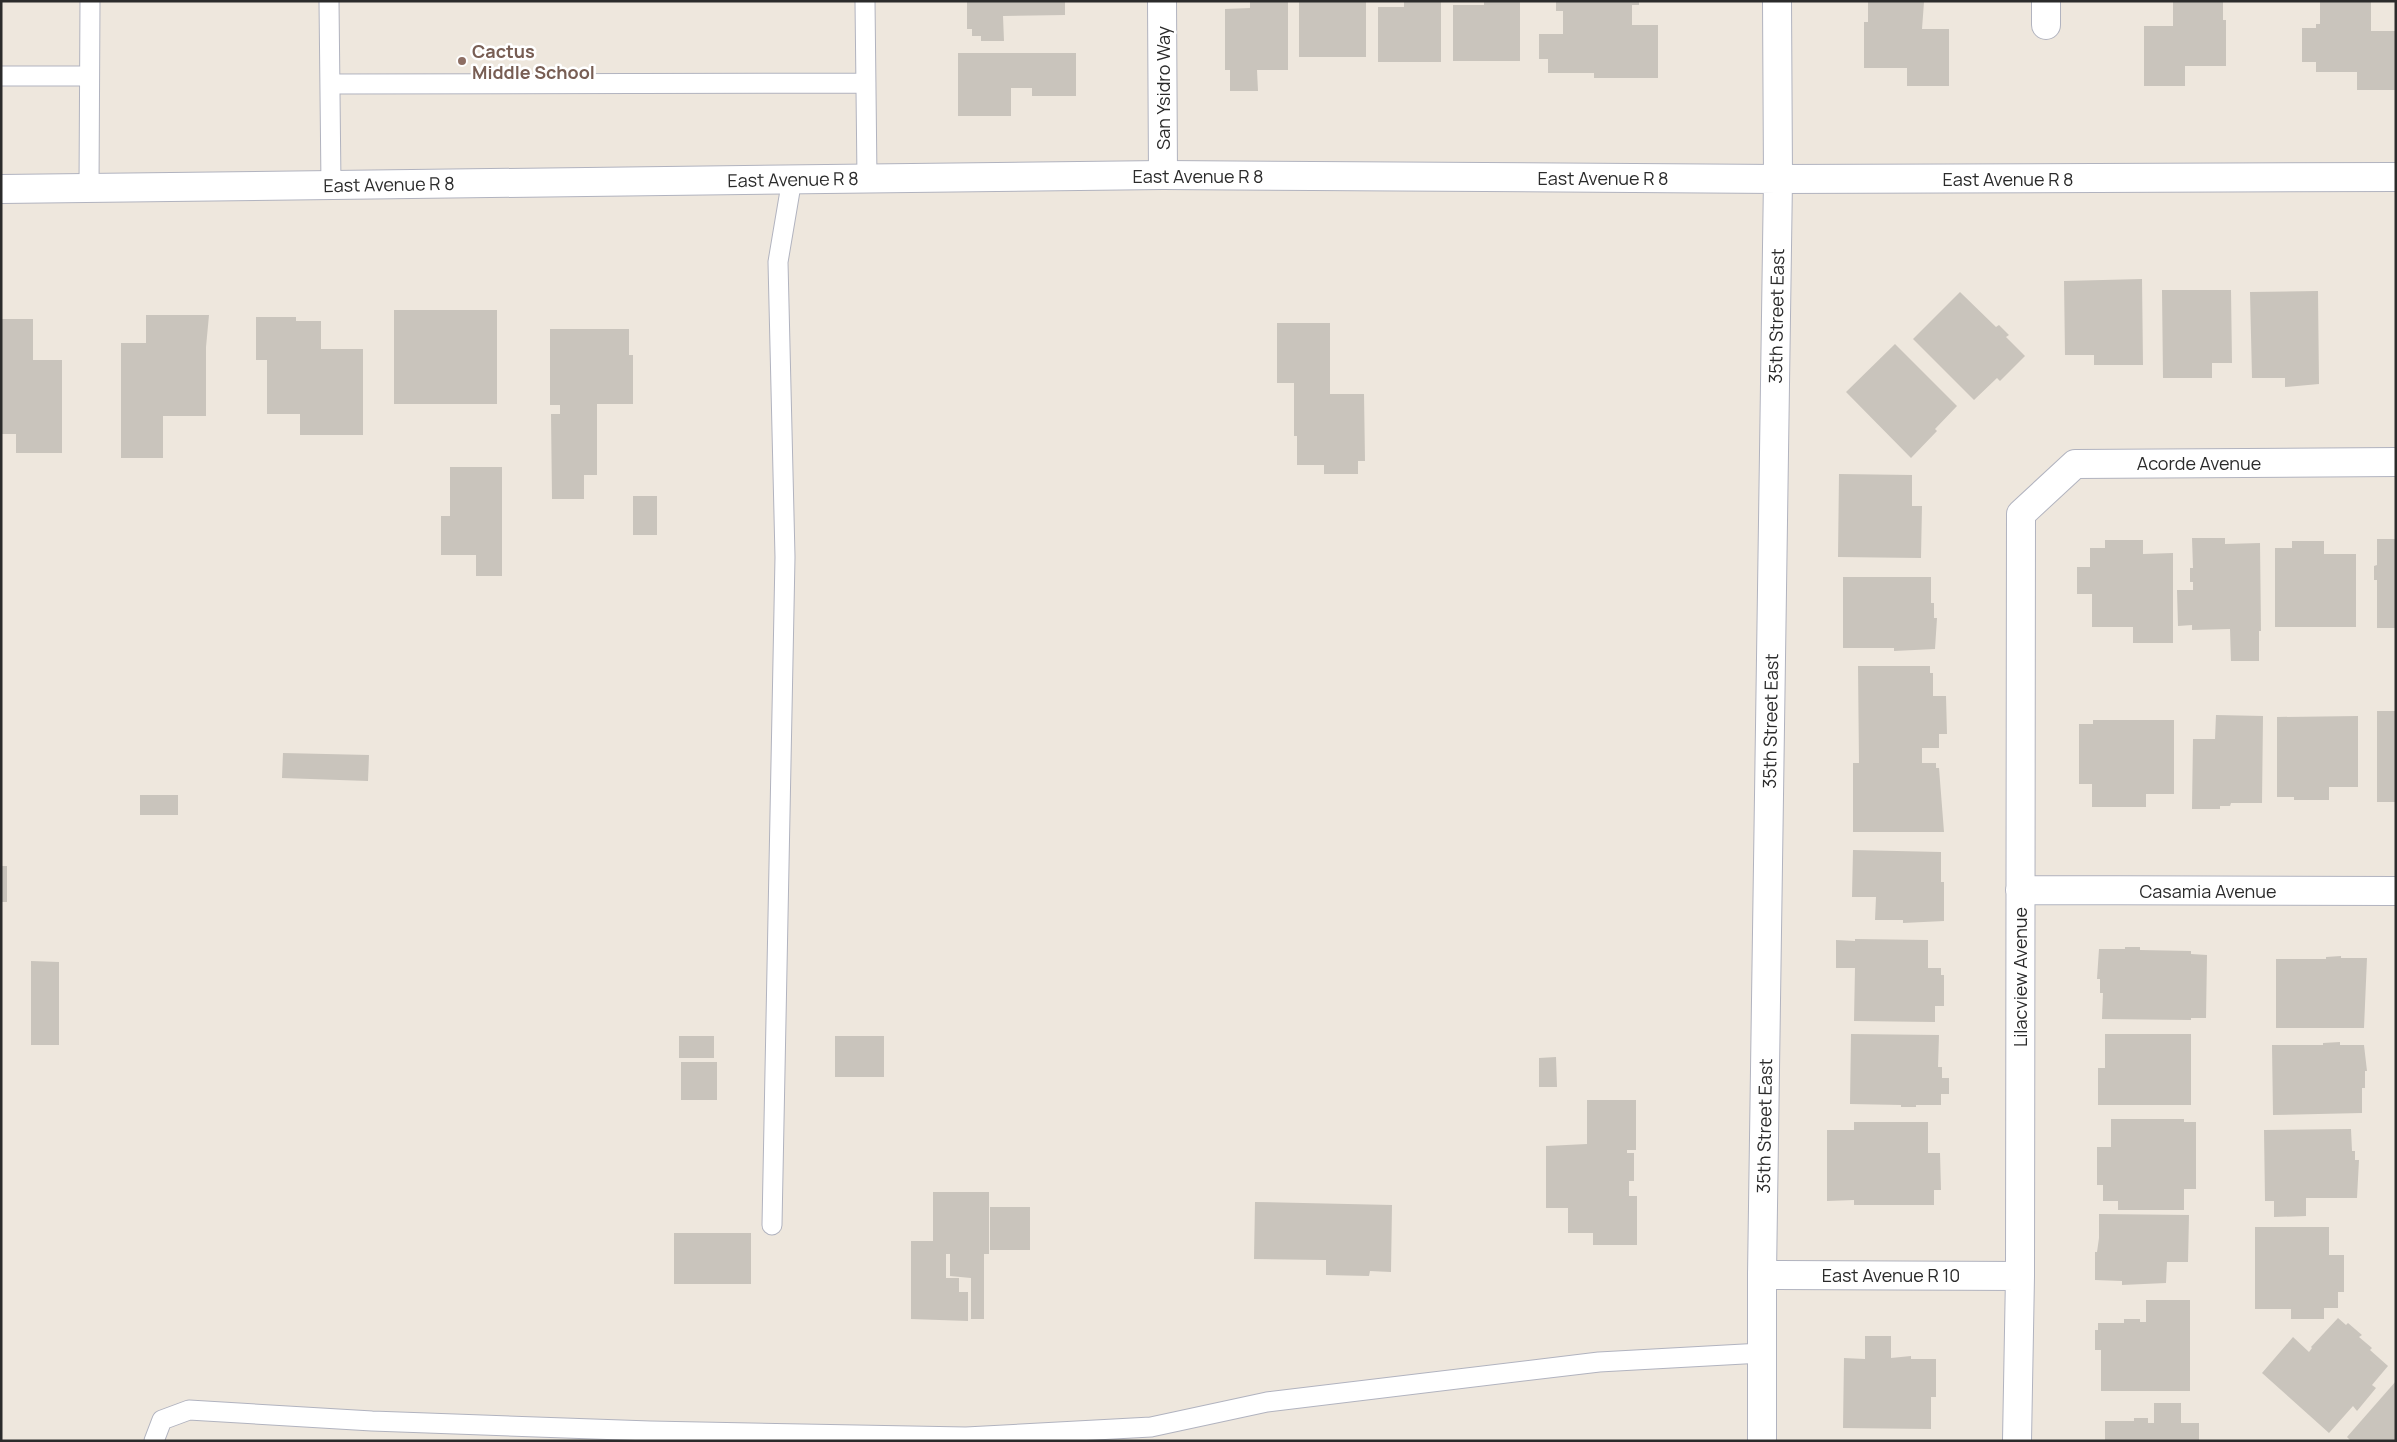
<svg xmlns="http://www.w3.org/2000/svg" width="2397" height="1442" viewBox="0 0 2397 1442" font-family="Manrope,sans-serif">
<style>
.building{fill:#c9c4bc}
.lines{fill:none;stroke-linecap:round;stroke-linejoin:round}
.lane-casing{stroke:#b1b3bf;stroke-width:21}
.street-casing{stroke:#b1b3bf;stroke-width:30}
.secondary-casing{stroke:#b1b3bf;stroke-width:30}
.lane{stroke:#fff;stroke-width:19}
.street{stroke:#fff;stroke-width:28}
.secondary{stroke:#fff;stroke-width:28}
.education-dot{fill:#8d6e63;stroke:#fff;stroke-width:2}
.labels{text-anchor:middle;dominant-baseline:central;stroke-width:5;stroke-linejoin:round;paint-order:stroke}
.education-label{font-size:18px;font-weight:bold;fill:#785e54;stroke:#fff;text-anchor:start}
.street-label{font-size:18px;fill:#2b2b2b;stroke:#fff}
</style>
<rect width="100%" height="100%" fill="#eee7dd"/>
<path class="building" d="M 967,1 L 1065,1 L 1065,15 L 1003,16 L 1004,41 L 981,41 L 981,36 L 972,36 L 972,29 L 967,29 Z
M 1250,1 L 1288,1 L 1288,70 L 1257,70 L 1258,91 L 1230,91 L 1230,70 L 1225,70 L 1225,9 L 1250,8 Z
M 1299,1 L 1366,1 L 1366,57 L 1299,57 Z
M 1404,1 L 1441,1 L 1441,62 L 1378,62 L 1378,7 L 1404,7 Z
M 1484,1 L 1520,1 L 1520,61 L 1453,61 L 1453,5 L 1484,5 Z
M 1556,1 L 1639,1 L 1639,5 L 1632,5 L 1632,25 L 1658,25 L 1658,78 L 1594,78 L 1594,73 L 1548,73 L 1548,59 L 1539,59 L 1539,34 L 1563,34 L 1563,11 L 1556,11 Z
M 1868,1 L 1924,2 L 1922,29 L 1949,29 L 1949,86 L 1907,86 L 1907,68 L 1864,68 L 1864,22 L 1868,22 Z
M 2173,1 L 2223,1 L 2223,20 L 2226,20 L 2226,66 L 2185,66 L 2185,86 L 2144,86 L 2144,26 L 2173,26 Z
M 2320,1 L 2371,1 L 2371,31 L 2396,31 L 2396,90 L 2357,90 L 2357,72 L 2316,72 L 2316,62 L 2302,62 L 2302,28 L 2316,28 L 2316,24 L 2320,24 Z
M 958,53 L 1076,53 L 1076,96 L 1032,96 L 1032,88 L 1011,88 L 1011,116 L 958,116 Z
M 2142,279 L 2143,365 L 2094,365 L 2094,355 L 2065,355 L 2064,281 Z
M 2162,290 L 2231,290 L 2232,363 L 2212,363 L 2212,378 L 2163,378 Z
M 2318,291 L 2319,384 L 2285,387 L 2285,378 L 2252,378 L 2250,292 Z
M 1960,292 L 1996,327 L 1999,325 L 2009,335 L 2006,337 L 2025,356 L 2000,381 L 1997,378 L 1974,400 L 1913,339 Z
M 394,310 L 497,310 L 497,404 L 394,404 Z
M 146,315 L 209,315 L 206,347 L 206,416 L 163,416 L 163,458 L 121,458 L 121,343 L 146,343 Z
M 256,317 L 296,317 L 296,321 L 321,321 L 321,349 L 363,349 L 363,435 L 300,435 L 300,414 L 267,414 L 267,360 L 256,360 Z
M 1,319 L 33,319 L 33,360 L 62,360 L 62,453 L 16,453 L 16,434 L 1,434 Z
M 1277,323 L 1330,323 L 1330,394 L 1364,394 L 1365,461 L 1358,461 L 1358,474 L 1324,474 L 1324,465 L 1297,465 L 1297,436 L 1294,436 L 1294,383 L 1277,383 Z
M 550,329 L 629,329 L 629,355 L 633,355 L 633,404 L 597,404 L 597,475 L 584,475 L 584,499 L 552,499 L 551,414 L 560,414 L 560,405 L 550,405 Z
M 1895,344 L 1957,406 L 1935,429 L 1937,431 L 1911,458 L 1846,392 Z
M 450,467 L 502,467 L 502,576 L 476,576 L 476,555 L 441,555 L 441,516 L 450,516 Z
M 1839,474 L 1912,475 L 1912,506 L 1922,506 L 1921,558 L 1838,557 Z
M 633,496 L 657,496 L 657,535 L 633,535 Z
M 2192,538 L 2225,538 L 2225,544 L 2260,543 L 2261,631 L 2259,631 L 2259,661 L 2231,661 L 2230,629 L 2192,630 L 2192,625 L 2178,626 L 2177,590 L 2193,590 L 2193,582 L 2190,582 L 2190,568 L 2193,568 Z
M 2377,539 L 2396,539 L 2396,628 L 2377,628 L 2377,580 L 2374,580 L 2374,566 L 2377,565 Z
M 2105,540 L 2143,540 L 2143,554 L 2173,553 L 2173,643 L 2133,643 L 2133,627 L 2092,627 L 2092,594 L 2077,594 L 2077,567 L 2090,567 L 2090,548 L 2105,548 Z
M 2292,541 L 2324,541 L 2324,554 L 2356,554 L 2356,627 L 2275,627 L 2275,548 L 2292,548 Z
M 1843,577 L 1931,577 L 1931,603 L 1934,603 L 1934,618 L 1937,618 L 1935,649 L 1894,651 L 1894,648 L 1843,648 Z
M 1858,666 L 1930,666 L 1930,673 L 1933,673 L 1933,696 L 1946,696 L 1947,734 L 1939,734 L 1939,748 L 1922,748 L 1922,763 L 1936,763 L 1936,768 L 1939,768 L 1944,832 L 1853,832 L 1853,763 L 1859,763 Z
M 2377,711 L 2396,711 L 2396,802 L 2377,802 Z
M 2216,715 L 2263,716 L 2262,803 L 2231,803 L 2230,806 L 2220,806 L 2220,809 L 2192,809 L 2193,739 L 2215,739 Z
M 2358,716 L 2358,787 L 2329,787 L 2329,800 L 2294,800 L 2294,797 L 2277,797 L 2277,717 Z
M 2093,720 L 2174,720 L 2174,794 L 2146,794 L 2146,807 L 2092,807 L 2092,784 L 2079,784 L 2079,724 L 2093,724 Z
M 283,753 L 369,755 L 368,781 L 282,778 Z
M 140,795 L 178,795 L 178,815 L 140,815 Z
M 1853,850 L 1941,852 L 1941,882 L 1944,882 L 1944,921 L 1903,923 L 1903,920 L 1875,920 L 1876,897 L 1852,897 Z
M 1,866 L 7,866 L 7,902 L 1,902 Z
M 1855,939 L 1928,940 L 1928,968 L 1941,968 L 1941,975 L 1944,975 L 1944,1006 L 1935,1006 L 1935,1022 L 1854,1021 L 1855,968 L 1836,968 L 1836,940 L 1855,941 Z
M 2125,947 L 2140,947 L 2140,950 L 2191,951 L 2191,954 L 2207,955 L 2206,1018 L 2191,1018 L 2191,1020 L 2102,1019 L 2103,993 L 2100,993 L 2100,979 L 2097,979 L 2099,949 L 2125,949 Z
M 2341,956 L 2341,958 L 2367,958 L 2364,1028 L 2276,1028 L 2276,959 L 2326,959 L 2326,957 Z
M 31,961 L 59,962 L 59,1045 L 31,1045 Z
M 1851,1034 L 1939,1035 L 1938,1067 L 1942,1067 L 1942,1078 L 1949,1078 L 1949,1094 L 1941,1094 L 1941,1105 L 1916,1105 L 1916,1107 L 1901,1107 L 1901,1105 L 1850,1104 Z
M 2105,1034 L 2191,1034 L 2191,1105 L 2098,1105 L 2098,1068 L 2105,1068 Z
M 679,1036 L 714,1036 L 714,1058 L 679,1058 Z
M 835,1036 L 884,1036 L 884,1077 L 835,1077 Z
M 2340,1042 L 2340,1045 L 2364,1045 L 2367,1071 L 2365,1071 L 2365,1088 L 2362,1088 L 2362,1113 L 2273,1115 L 2272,1045 L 2323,1045 L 2323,1043 Z
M 1556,1057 L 1557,1087 L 1539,1087 L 1539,1058 Z
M 681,1062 L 717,1062 L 717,1100 L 681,1100 Z
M 1587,1100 L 1636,1100 L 1636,1150 L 1627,1150 L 1627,1153 L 1634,1153 L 1634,1181 L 1629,1181 L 1629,1196 L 1637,1196 L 1637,1245 L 1593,1245 L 1593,1233 L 1568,1233 L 1568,1208 L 1546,1208 L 1546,1146 L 1587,1144 Z
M 2111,1119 L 2184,1119 L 2184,1122 L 2196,1122 L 2196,1189 L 2184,1189 L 2184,1210 L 2118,1210 L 2118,1201 L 2103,1201 L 2103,1185 L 2097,1185 L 2097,1147 L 2111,1147 Z
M 1854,1122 L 1928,1122 L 1928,1153 L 1940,1153 L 1941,1190 L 1934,1190 L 1934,1205 L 1854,1205 L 1854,1200 L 1827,1201 L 1827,1130 L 1854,1130 Z
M 2351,1129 L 2352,1151 L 2355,1151 L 2355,1160 L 2359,1160 L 2357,1198 L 2306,1198 L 2306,1216 L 2274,1217 L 2274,1201 L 2265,1201 L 2264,1130 Z
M 933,1192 L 989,1192 L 989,1254 L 984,1254 L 984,1319 L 971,1319 L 971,1278 L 950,1276 L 950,1254 L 946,1254 L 946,1278 L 959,1278 L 959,1292 L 968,1292 L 968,1321 L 911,1319 L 911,1241 L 933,1241 Z
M 1255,1202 L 1392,1205 L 1391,1272 L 1370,1271 L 1369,1276 L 1326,1275 L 1326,1260 L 1254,1259 Z
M 990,1207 L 1030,1207 L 1030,1250 L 990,1250 Z
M 2099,1214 L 2189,1215 L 2188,1262 L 2167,1262 L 2166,1283 L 2122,1285 L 2122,1281 L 2095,1280 L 2095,1252 L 2097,1252 L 2099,1238 Z
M 2255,1227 L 2329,1227 L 2329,1255 L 2344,1255 L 2344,1292 L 2338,1292 L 2338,1308 L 2324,1308 L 2324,1319 L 2291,1319 L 2291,1309 L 2255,1309 Z
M 674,1233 L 751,1233 L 751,1284 L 674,1284 Z
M 2146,1300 L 2190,1300 L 2190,1391 L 2101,1391 L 2101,1350 L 2095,1350 L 2095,1330 L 2098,1330 L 2098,1323 L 2124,1323 L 2124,1319 L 2140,1319 L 2140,1322 L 2146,1322 Z
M 2338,1318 L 2346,1325 L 2348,1323 L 2362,1335 L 2359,1337 L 2372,1348 L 2370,1350 L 2388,1366 L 2372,1385 L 2376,1388 L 2357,1411 L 2353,1406 L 2329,1433 L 2262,1373 L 2293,1337 L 2309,1352 L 2312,1348 L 2311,1347 Z
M 1865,1336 L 1891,1336 L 1891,1358 L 1911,1356 L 1911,1359 L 1936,1359 L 1936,1397 L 1931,1397 L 1931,1429 L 1843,1428 L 1844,1358 L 1865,1359 Z
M 2396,1381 L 2396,1441 L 2351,1441 L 2347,1437 Z
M 2154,1403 L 2181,1403 L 2181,1423 L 2199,1423 L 2199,1441 L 2105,1441 L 2105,1421 L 2134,1421 L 2134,1418 L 2148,1418 L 2148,1423 L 2154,1423 Z"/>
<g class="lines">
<defs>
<path id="lane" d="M 329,1 L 331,185
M 865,1 L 867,179
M 1,76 L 89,76
M 331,84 L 866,83
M 89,188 L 90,1
M 772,1225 L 785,557 L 778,262 L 792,179
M 154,1441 L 162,1420 L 189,1410 L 372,1421 L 650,1431 L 966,1437 L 1151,1427 L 1267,1402 L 1599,1362 L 1762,1353"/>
<path id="street" d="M 1162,1 L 1163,175
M 2046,25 L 2046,1
M 2020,890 L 2396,891
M 1762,1275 L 2020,1276
M 2017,1441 L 2020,1276 L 2021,514 L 2075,464 L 2396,462"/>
<path id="secondary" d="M 1,189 L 1163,175 L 1778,179 L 2396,177
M 1762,1441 L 1762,1275 L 1778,179 L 1777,1"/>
</defs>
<use href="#lane" class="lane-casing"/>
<use href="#street" class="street-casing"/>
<use href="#secondary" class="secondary-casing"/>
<use href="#lane" class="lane"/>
<use href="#street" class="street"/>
<use href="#secondary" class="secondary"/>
</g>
<circle class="education-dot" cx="462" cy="61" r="5"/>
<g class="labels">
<g class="education-label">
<text x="472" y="51">Cactus<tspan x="472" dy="21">Middle School</tspan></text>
</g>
<g class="street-label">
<text transform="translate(1163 88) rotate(-90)">San Ysidro Way</text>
<text x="1198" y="176">East Avenue R 8</text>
<text x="1603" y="178">East Avenue R 8</text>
<text transform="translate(793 179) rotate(-1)">East Avenue R 8</text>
<text x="2008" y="179">East Avenue R 8</text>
<text transform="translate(389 184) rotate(-1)">East Avenue R 8</text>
<text transform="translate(1776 316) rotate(-89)">35th Street East</text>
<text x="2199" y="463">Acorde Avenue</text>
<text transform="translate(1770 721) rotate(-89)">35th Street East</text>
<text x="2208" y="891">Casamia Avenue</text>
<text transform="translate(2020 977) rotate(-90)">Lilacview Avenue</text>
<text transform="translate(1764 1126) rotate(-89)">35th Street East</text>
<text x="1891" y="1275">East Avenue R 10</text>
</g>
</g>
<rect width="2397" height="1442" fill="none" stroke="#2b2b2b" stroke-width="5"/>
</svg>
